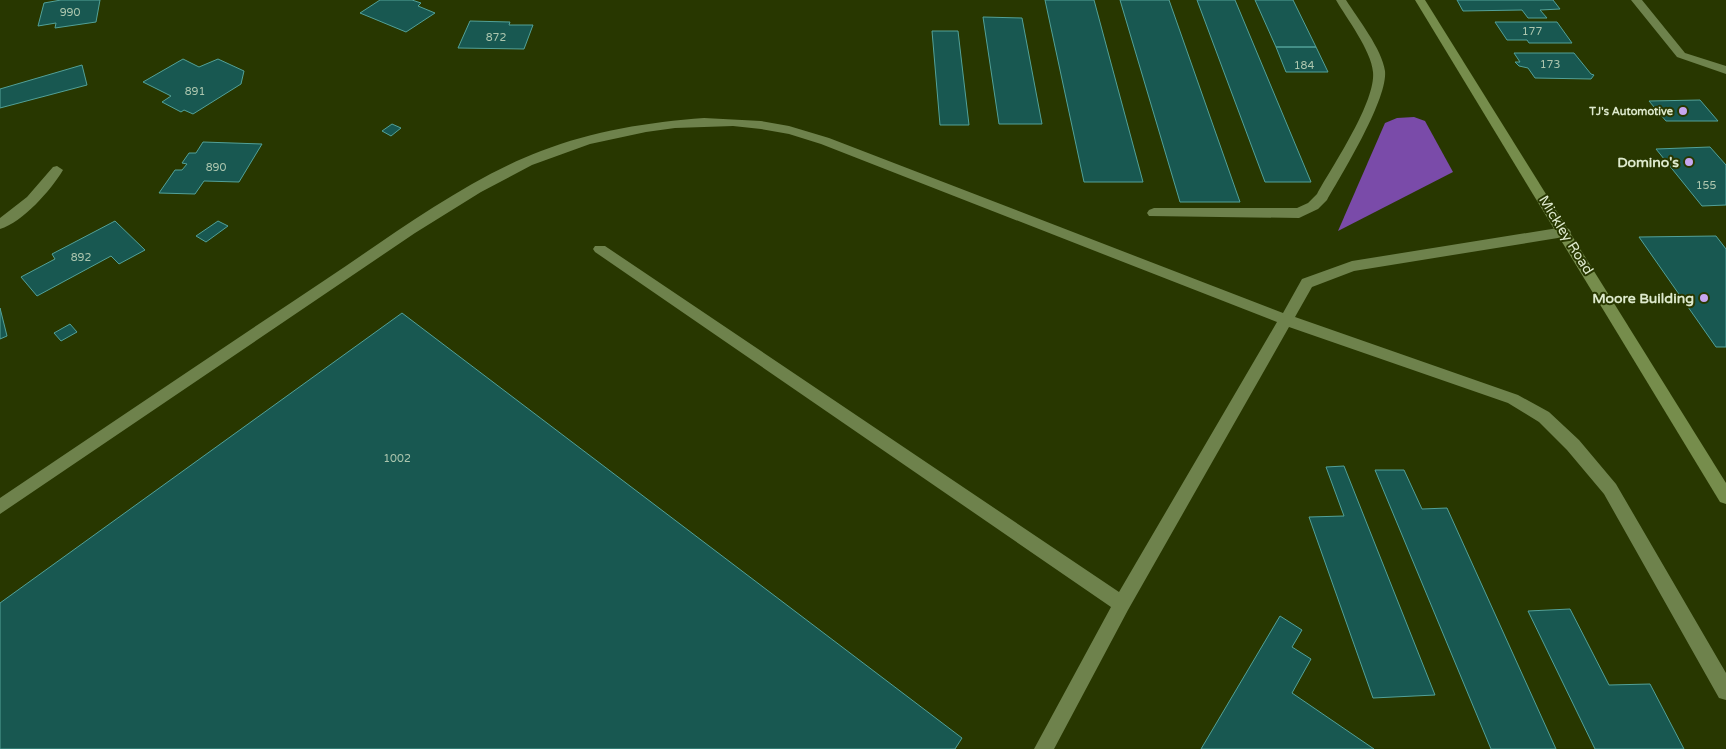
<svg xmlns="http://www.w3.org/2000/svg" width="1726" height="749" viewBox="0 0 1726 749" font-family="'Varela Round',sans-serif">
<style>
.water{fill:#7a4ba9}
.building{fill:#185851;stroke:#52a198}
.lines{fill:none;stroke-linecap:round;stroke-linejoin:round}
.lane{fill:#6e824c;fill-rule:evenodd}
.street{fill:#6e824c;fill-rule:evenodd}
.secondary{fill:#768d4c;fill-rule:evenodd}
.poi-dot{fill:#c7a6ef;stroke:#283700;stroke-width:2}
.labels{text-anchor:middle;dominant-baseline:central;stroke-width:4;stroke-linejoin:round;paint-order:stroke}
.number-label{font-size:11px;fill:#acc6ae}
.far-poi-label{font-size:11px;font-weight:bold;fill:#deeacd;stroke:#283700;text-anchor:end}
.poi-label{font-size:14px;font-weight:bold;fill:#deeacd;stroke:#283700;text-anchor:end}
.street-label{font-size:14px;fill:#deeacd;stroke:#283700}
</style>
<rect width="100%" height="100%" fill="#283700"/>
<path class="water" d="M 1414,117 L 1425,121 L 1453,172 L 1338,231 L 1385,123 L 1397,118 Z"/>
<path class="building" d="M 61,0 L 100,0 L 96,22 L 55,28 L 56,23 L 38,26 L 44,3 Z
M 380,0 L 412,0 L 421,3 L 418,6 L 435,13 L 406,32 L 360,13 Z
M 1045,0 L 1094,0 L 1143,182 L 1084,182 Z
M 1120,0 L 1169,0 L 1240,202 L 1180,202 Z
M 1197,0 L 1235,0 L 1311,182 L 1265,182 Z
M 1255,0 L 1293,0 L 1316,47 L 1276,47 Z
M 1457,0 L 1553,0 L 1560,9 L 1540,10 L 1547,18 L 1528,18 L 1522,10 L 1463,11 Z
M 983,17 L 1022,18 L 1042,124 L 999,124 Z
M 470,21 L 510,22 L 509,25 L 533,25 L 524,49 L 458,48 Z
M 1495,22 L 1557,22 L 1572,43 L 1529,43 L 1527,40 L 1507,40 Z
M 932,31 L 958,31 L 969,125 L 940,125 Z
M 1276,47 L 1316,47 L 1328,72 L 1286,72 Z
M 1514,53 L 1574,53 L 1591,74 L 1594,75 L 1591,79 L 1535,78 L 1528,68 L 1519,66 L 1515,62 L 1520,62 Z
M 183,59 L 199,67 L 218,59 L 244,71 L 241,84 L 193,114 L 184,110 L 181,112 L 162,102 L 171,96 L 143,82 Z
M 82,65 L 87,85 L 0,108 L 0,89 Z
M 1700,100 L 1718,121 L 1666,121 L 1649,101 Z
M 392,124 L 401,128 L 391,136 L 382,131 Z
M 203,142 L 262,144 L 239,182 L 204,181 L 195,194 L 159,193 L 175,170 L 182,170 L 187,164 L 182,163 L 189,153 L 196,153 Z
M 1710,147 L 1726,165 L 1726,205 L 1702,206 L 1656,149 Z
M 115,221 L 145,250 L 119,264 L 111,256 L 37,296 L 21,277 L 55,259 L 52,254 Z
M 218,221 L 228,226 L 206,242 L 196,236 Z
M 1716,236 L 1726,249 L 1726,347 L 1716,347 L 1639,237 Z
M 0,308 L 7,336 L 0,339 Z
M 402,313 L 962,738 L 955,749 L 0,749 L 0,603 Z
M 70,324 L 77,332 L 61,341 L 54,333 Z
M 1344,466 L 1435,695 L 1373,698 L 1309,517 L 1344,516 L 1326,467 Z
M 1375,470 L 1404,470 L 1422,509 L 1447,508 L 1556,749 L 1491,749 Z
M 1570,609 L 1609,685 L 1650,684 L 1684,749 L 1595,749 L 1528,611 Z
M 1280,616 L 1302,630 L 1292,647 L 1311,659 L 1292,693 L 1374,749 L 1201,749 Z"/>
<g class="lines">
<path class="lane" d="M 1336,0 L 1346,0 C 1358,19 1382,49 1385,71 C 1388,99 1342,174 1327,200 L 1318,209 L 1299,218 L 1149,216 L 1147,213 L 1149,210 L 1154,208 L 1297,208 L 1308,203 L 1317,194 C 1332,167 1376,102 1373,72 C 1371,50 1347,19 1336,0 Z
M 1631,0 L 1642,0 L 1685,53 L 1726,66 L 1726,74 L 1677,57 Z
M 704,118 L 761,121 L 789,126 L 829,138 L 1283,313 L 1302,279 L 1352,261 L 1564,227 L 1569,229 L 1571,232 L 1569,235 L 1564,237 L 1354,271 L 1312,287 L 1295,317 L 1518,395 L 1549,412 L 1579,440 L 1616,484 L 1726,673 L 1726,700 L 1719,698 L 1604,494 L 1567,450 L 1539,422 L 1508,403 L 1289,327 L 1128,610 L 1054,749 L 1034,749 L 1111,607 L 595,252 L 593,249 L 595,246 L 605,246 L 1119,592 L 1277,322 L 821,144 L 789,134 L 761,129 L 733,126 L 675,128 L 646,132 L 590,144 L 532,165 L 481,192 L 415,233 L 0,514 L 0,498 C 109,425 218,351 328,278 C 394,234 467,179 541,151 C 593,131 649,122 704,118 Z"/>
<path class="street" d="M 57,166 L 63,170 C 51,190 23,222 0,229 L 0,218 L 27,197 L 53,167 Z"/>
<path class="secondary" d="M 1415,0 L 1425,0 L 1726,483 L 1726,504 L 1720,502 Z"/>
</g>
<g class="poi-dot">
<circle cx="1683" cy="111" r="5"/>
<circle cx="1689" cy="162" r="5"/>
<circle cx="1704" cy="298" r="5"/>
</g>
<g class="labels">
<g class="number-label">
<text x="70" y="12">990</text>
<text x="1532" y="31">177</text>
<text x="496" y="37">872</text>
<text x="1550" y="64">173</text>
<text x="1304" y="65">184</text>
<text x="195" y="91">891</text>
<text x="216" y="167">890</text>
<text x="1706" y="185">155</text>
<text x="81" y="257">892</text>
<text x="397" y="458">1002</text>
</g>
<g class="far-poi-label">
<text x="1673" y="111">TJ's Automotive</text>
</g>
<g class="poi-label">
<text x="1679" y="162">Domino's</text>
<text x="1694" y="298">Moore Building</text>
</g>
<g class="street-label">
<text transform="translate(1566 235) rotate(58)">Mickley Road</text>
</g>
</g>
</svg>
